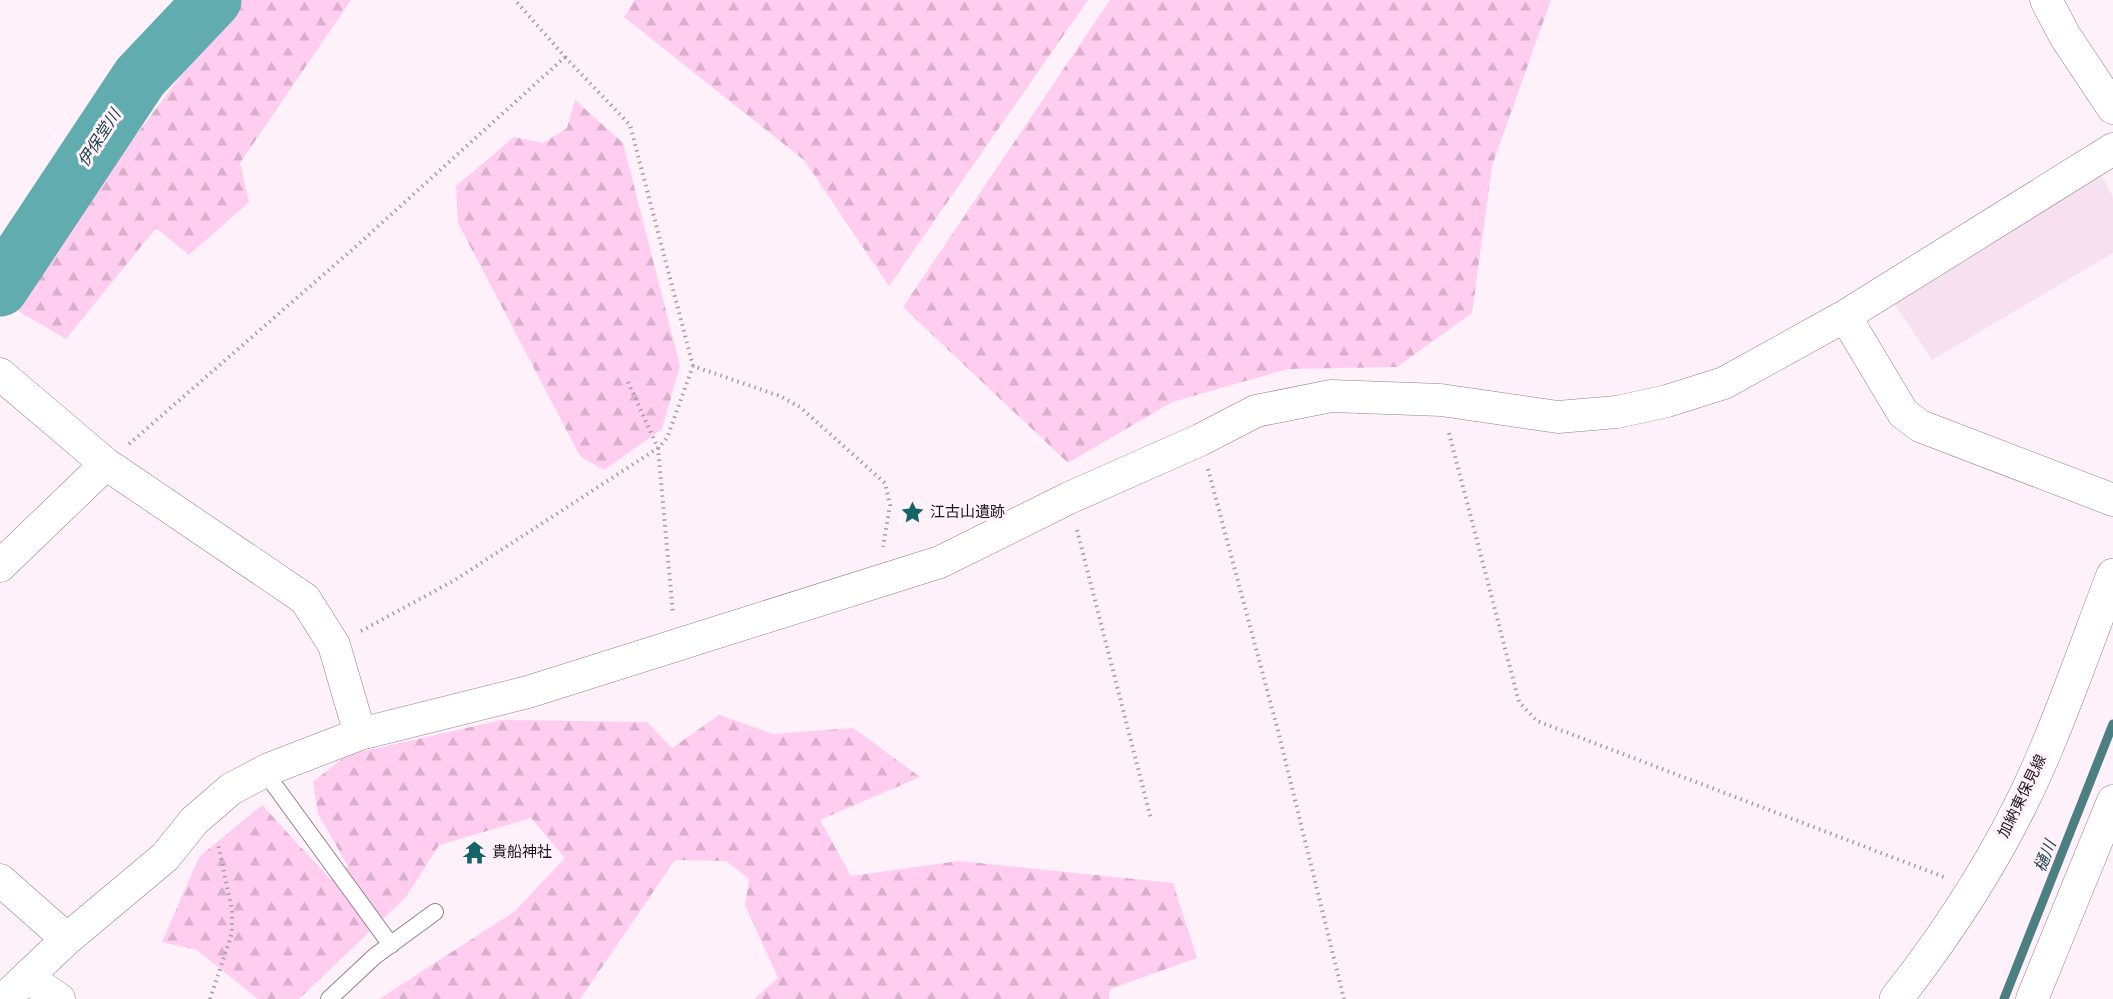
<svg xmlns="http://www.w3.org/2000/svg" width="2113" height="999" viewBox="0 0 2113 999" font-family="'Times New Roman','Noto Sans JP',serif">
<style>
.built{fill:#f7e0f0}
.forest{fill:url(#forest-firs)}
.lines{fill:none;stroke-linecap:round;stroke-linejoin:round}
.stream{stroke:#4b7f82;stroke-width:9}
.river{stroke:#60acaf;stroke-width:57}
.service-casing{stroke:#90828b;stroke-width:18}
.minor-casing{stroke:#90828b;stroke-width:33}
.secondary-casing{stroke:#90828b;stroke-width:34}
.path{stroke:#a79da4;stroke-width:4;stroke-dasharray:1.5 4.5;stroke-linecap:butt}
.service{stroke:#fff;stroke-width:16}
.minor{stroke:#fff;stroke-width:32}
.secondary{stroke:#fff;stroke-width:33}
.labels{text-anchor:middle;dominant-baseline:central;stroke-width:6;stroke-linejoin:round;paint-order:stroke}
.poi-label{font-size:15px;fill:#1a1519;stroke:#fef1f9;text-anchor:start}
.street-label{font-size:15px;fill:#1a1519;stroke:#fef1f9}
.water-label{font-size:16px;font-style:italic;fill:#1e4344;stroke:#fef1f9}
</style>
<defs>
<pattern id="forest-firs" width="22" height="20" patternUnits="userSpaceOnUse" patternTransform="scale(1.5)"><rect width="22" height="20" fill="#ffcdef"/><path d="M5 1l3.5 6h-7zM16 11l3.5 6h-7z" fill="#daafcc"/></pattern>
</defs>
<rect width="100%" height="100%" fill="#fef1f9"/>
<path class="built" d="M 2102,176 L 2113,197 L 2113,253 L 1932,360 L 1892,300 Z"/>
<path class="forest" d="M 238,0 L 351,0 L 240,163 L 249,202 L 189,255 L 156,228 L 66,339 L 8,305 Z
M 635,0 L 1088,0 L 889,286 L 804,160 L 624,17 Z
M 1110,0 L 1551,0 L 1492,166 L 1472,313 L 1397,367 L 1288,369 L 1172,402 L 1068,463 L 903,307 Z
M 575,100 L 623,143 L 680,366 L 662,429 L 604,470 L 580,456 L 458,223 L 456,186 L 514,137 L 543,143 L 567,128 Z
M 719,715 L 773,734 L 853,728 L 920,777 L 820,820 L 851,876 L 959,861 L 1173,883 L 1197,958 L 1110,989 L 1109,999 L 754,999 L 778,978 L 745,905 L 749,879 L 726,861 L 675,860 L 580,999 L 379,999 L 514,912 L 565,858 L 531,818 L 439,845 L 406,897 L 299,999 L 258,999 L 197,950 L 162,942 L 199,857 L 262,805 L 330,879 L 348,866 L 318,814 L 313,782 L 347,755 L 502,720 L 647,722 L 672,748 Z"/>
<g class="lines">
<path class="stream" d="M 2004,999 L 2113,724"/>
<path class="river" d="M 0,288 L 140,77 L 213,0"/>
<defs>
<path id="service" d="M 264,771 L 391,945
M 329,999 L 375,956 L 435,912"/>
<path id="minor" d="M 2046,0 L 2065,36 L 2113,108
M 1845,316 L 1903,413 L 1920,426 L 2113,500
M 0,374 L 106,464 L 305,599 L 334,645 L 360,734
M 0,566 L 106,464
M 0,880 L 67,939
M 27,977 L 59,999
M 4,999 L 67,939 L 165,857 L 194,821 L 231,789 L 269,769 L 360,734 L 528,692 L 940,562 L 1069,498 L 1200,440 L 1256,411 L 1331,396 L 1387,398 L 1441,400 L 1558,417 L 1617,412 L 1667,401 L 1724,383 L 1845,316 L 2113,149
M 2032,999 L 2113,801"/>
<path id="secondary" d="M 1896,999 C 1955,924 2007,842 2044,754 C 2069,695 2090,635 2113,575"/>
</defs>
<use href="#service" class="service-casing"/>
<use href="#minor" class="minor-casing"/>
<use href="#secondary" class="secondary-casing"/>
<path class="path" d="M 565,57 L 630,125 L 693,366
M 628,382 L 658,448 L 673,614
M 1449,433 L 1519,702 L 1537,721 L 1944,877
M 129,444 L 353,249 L 565,57 L 515,0
M 1208,469 L 1278,731 L 1344,999
M 1077,530 L 1151,819
M 361,631 L 455,580 L 658,448 L 667,438 L 693,366 L 780,396 L 800,407 L 885,483 L 890,505 L 883,547
M 210,999 L 232,933 L 232,910 L 218,844"/>
<use href="#service" class="service"/>
<use href="#minor" class="minor"/>
<use href="#secondary" class="secondary"/>
</g>
<defs>
<symbol id="sight-bare" viewBox="-9 -9 18 18"><path d="M0-6L1.8-2.2L6-1.7L2.9 1.2L3.7 5.4L0 3.3L-3.7 5.4L-2.9 1.2L-6-1.7L-1.8-2.2Z" fill="#156467" stroke="#fef1f9" stroke-width="2.5" paint-order="stroke"/></symbol>
<symbol id="temple-bare" viewBox="-9 -9 18 18"><path d="M0-6L5-2H3V0L6.5 2.5H4V6H1.5V3h-3V6H-4V2.5H-6.5L-3 0V-2H-5Z" fill="#156467" stroke="#fef1f9" stroke-width="2.5" paint-order="stroke"/></symbol>
</defs>
<g fill-rule="evenodd">
<use href="#sight-bare" x="896" y="496" width="33" height="33"/>
<use href="#temple-bare" x="458" y="836" width="33" height="33"/>
</g>
<g class="labels">
<g class="poi-label">
<text x="930" y="512">江古山遺跡</text>
<text x="492" y="852">貴船神社</text>
</g>
<g class="street-label">
<text transform="translate(2022 796) rotate(-64)">加納東保見線</text>
</g>
<g class="water-label">
<text transform="translate(99 138) rotate(-57)">伊保堂川</text>
<text transform="translate(2045 856) rotate(-68)">樋川</text>
</g>
</g>
</svg>
